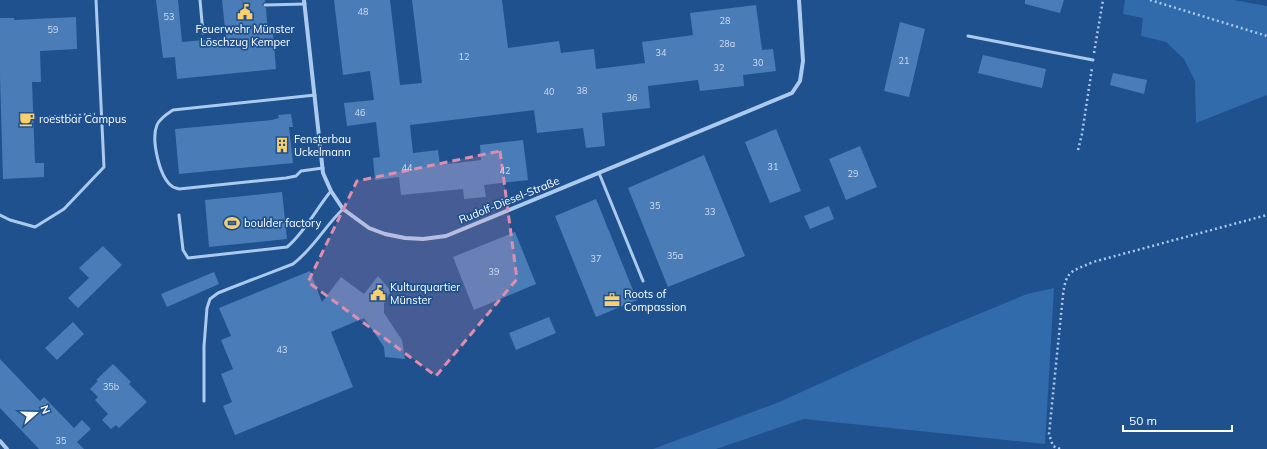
<svg xmlns="http://www.w3.org/2000/svg" width="1267" height="449" viewBox="0 0 1267 449" font-family="Mulish,sans-serif">
<style>
.green{fill:#316bab}
.building{fill:#4a7db7}
.lines{fill:none;stroke-linecap:round;stroke-linejoin:round}
.path{stroke:#accaed;stroke-width:2.5;stroke-dasharray:2 3;stroke-linecap:butt}
.lane{stroke:#accaed;stroke-width:3}
.street{stroke:#accaed;stroke-width:4}
.marked{fill:#e08cad;fill-opacity:0.2;stroke:#e08cad;stroke-width:3;stroke-dasharray:8 5;stroke-linejoin:round}
.labels{text-anchor:middle;dominant-baseline:central;stroke-width:3.5;stroke-linejoin:round;paint-order:stroke}
.number-label{font-size:9px;fill:#d2deed}
.poi-label{font-size:11px;fill:#fff;stroke:#1e518e;text-anchor:start}
.street-label{font-size:11px;fill:#fff;stroke:#1e518e}
</style>
<rect width="100%" height="100%" fill="#1e518e"/>
<path class="green" d="M 1125,0 L 1234,0 L 1267,6 L 1267,95 L 1196,123 L 1195,81 L 1184,59 L 1166,42 L 1141,36 L 1143,18 L 1123,14 Z
M 1054,288 L 1045,444 L 804,419 L 716,449 L 653,449 L 777,403 L 916,340 L 1027,294 Z"/>
<path class="building" d="M 156,0 L 178,0 L 182,42 L 226,38 L 222,0 L 265,0 L 265,2 L 263,3 L 262,5 L 266,8 L 268,34 L 273,34 L 276,69 L 177,79 L 175,57 L 163,58 Z
M 334,0 L 390,0 L 400,85 L 422,83 L 412,0 L 502,0 L 508,48 L 559,41 L 561,53 L 594,49 L 596,69 L 645,63 L 642,42 L 693,35 L 690,13 L 756,5 L 762,50 L 773,49 L 776,71 L 743,75 L 744,86 L 700,91 L 698,80 L 648,86 L 650,108 L 602,113 L 605,146 L 586,148 L 583,128 L 537,133 L 534,110 L 410,125 L 413,153 L 438,150 L 440,165 L 481,160 L 480,145 L 523,140 L 528,180 L 484,185 L 486,197 L 464,199 L 463,189 L 401,195 L 399,177 L 375,180 L 373,158 L 380,157 L 376,122 L 347,126 L 344,103 L 374,100 L 370,71 L 343,75 Z
M 1025,0 L 1064,0 L 1060,13 L 1025,4 Z
M 76,17 L 77,49 L 40,51 L 41,82 L 32,82 L 35,163 L 44,163 L 44,177 L 3,179 L 0,76 L 0,18 L 14,18 L 14,20 Z
M 900,22 L 925,29 L 909,97 L 884,91 Z
M 983,55 L 1046,69 L 1042,88 L 978,73 Z
M 1113,73 L 1147,80 L 1144,94 L 1110,85 Z
M 291,114 L 293,127 L 289,127 L 293,163 L 179,174 L 175,129 L 272,120 L 279,118 L 278,115 Z
M 776,129 L 801,191 L 770,203 L 745,142 Z
M 860,146 L 877,187 L 846,200 L 829,159 Z
M 704,155 L 745,256 L 668,287 L 628,188 Z
M 282,192 L 287,239 L 209,247 L 205,200 Z
M 596,199 L 637,300 L 596,317 L 555,216 Z
M 829,206 L 834,219 L 810,229 L 804,216 Z
M 515,232 L 536,284 L 474,310 L 453,257 Z
M 103,246 L 122,265 L 78,308 L 68,298 L 89,278 L 79,268 Z
M 310,271 L 322,302 L 341,277 L 364,294 L 378,276 L 391,291 L 386,298 L 384,304 L 384,313 L 402,340 L 405,359 L 385,357 L 384,347 L 364,318 L 331,332 L 353,387 L 235,435 L 223,406 L 232,402 L 221,374 L 233,369 L 221,340 L 231,336 L 219,308 Z
M 214,272 L 219,284 L 167,307 L 161,294 Z
M 549,317 L 556,333 L 516,350 L 509,333 Z
M 73,322 L 84,334 L 57,360 L 45,348 Z
M 0,359 L 40,401 L 44,397 L 74,428 L 82,420 L 91,429 L 77,442 L 84,449 L 39,449 L 0,408 Z
M 113,364 L 131,382 L 129,384 L 147,402 L 119,428 L 116,425 L 111,429 L 102,420 L 108,414 L 95,400 L 98,397 L 90,389 L 98,381 L 96,380 Z"/>
<g class="lines">
<path class="path" d="M 1150,0 L 1267,36
M 1094,53 L 1103,0
M 34,118 L 95,114
M 1078,150 L 1082,134 L 1092,68
M 1060,449 L 1053,446 L 1049,434 L 1063,295 C 1066,270 1071,272 1093,262 L 1267,215"/>
<path class="lane" d="M 200,0 L 203,33
M 265,5 L 305,4
M 968,36 L 1093,60
M 315,95 L 173,110 C 167,114 160,118 157,125 C 151,139 159,178 173,187 C 175,188 177,188 179,189 L 286,178 L 296,176 L 301,171 L 323,168
M 599,173 L 643,281
M 0,215 L 10,220 L 35,227 L 64,209 L 104,167 L 96,0
M 179,215 L 183,250 L 188,258 L 287,247 C 305,232 316,209 331,191
M 204,401 L 204,346 L 207,308 L 210,299 L 218,293 L 228,289 L 293,264 C 313,249 325,226 343,209"/>
<path class="street" d="M 304,0 L 323,173 L 331,191 L 343,209 L 369,228 L 385,234 L 405,238 L 423,239 L 446,236 L 792,93 L 800,81 L 803,61 L 799,0
M 0,441 L 7,449"/>
</g>
<path class="marked" d="M 500,151 L 517,279 L 436,376 L 308,282 L 357,181 Z"/>
<defs>
<symbol id="civic-bare" viewBox="-9 -9 18 18"><path d="M-.6-6.5H3V-4.5H.6V-3L4-1V1h2V6H-6V1h2V-1L-.6-3ZM-1.2 2.5V6h2.4V2.5Z" fill="#fbcf6b" stroke="#1e518e" stroke-width="2.5" paint-order="stroke"/></symbol>
<symbol id="cafe-bare" viewBox="-9 -9 18 18"><path d="M-5.5-4.5H6V0H3Q3 3.5 0 3.5H-2.5Q-5.5 3.5-5.5 0ZM3-3.2v2h1.7v-2ZM-6 4.5H4V6H-6Z" fill="#fbcf6b" stroke="#1e518e" stroke-width="2.5" paint-order="stroke"/></symbol>
<symbol id="building-bare" viewBox="-9 -9 18 18"><path d="M-4-6H4V6H1V3H-1V6H-4ZM-2.5-4.3h1.7v1.8h-1.7ZM.8-4.3h1.7v1.8H.8ZM-2.5-1h1.7V.8h-1.7ZM.8-1h1.7V.8H.8Z" fill="#fbcf6b" stroke="#1e518e" stroke-width="2.5" paint-order="stroke"/></symbol>
<symbol id="stadium-bare" viewBox="-9 -9 18 18"><path d="M0-5a6.5 5 0 1 0 0 10a6.5 5 0 1 0 0-10ZM-3.5-1.8h7v3.6h-7Z" fill="#fbcf6b" stroke="#1e518e" stroke-width="2.5" paint-order="stroke"/></symbol>
<symbol id="office-bare" viewBox="-9 -9 18 18"><path d="M-6-3h4V-5.5h4V-3h4V5H-6ZM-1-4.5V-3h2v-1.5ZM-6 0V1H6V0Z" fill="#fbcf6b" stroke="#1e518e" stroke-width="2.5" paint-order="stroke"/></symbol>
</defs>
<g fill-rule="evenodd">
<use href="#civic-bare" x="234" y="1" width="22" height="22"/>
<use href="#cafe-bare" x="16" y="108" width="22" height="22"/>
<use href="#building-bare" x="271" y="134" width="22" height="22"/>
<use href="#stadium-bare" x="221" y="212" width="22" height="22"/>
<use href="#civic-bare" x="367" y="282" width="22" height="22"/>
<use href="#office-bare" x="601" y="289" width="22" height="22"/>
</g>
<g class="labels">
<g class="number-label">
<text x="363" y="11">48</text>
<text x="169" y="16">53</text>
<text x="725" y="20">28</text>
<text x="53" y="29">59</text>
<text x="727" y="43">28a</text>
<text x="661" y="52">34</text>
<text x="464" y="56">12</text>
<text x="904" y="60">21</text>
<text x="758" y="62">30</text>
<text x="719" y="67">32</text>
<text x="582" y="90">38</text>
<text x="549" y="91">40</text>
<text x="632" y="97">36</text>
<text x="360" y="112">46</text>
<text x="773" y="166">31</text>
<text x="407" y="167">44</text>
<text x="505" y="170">42</text>
<text x="853" y="173">29</text>
<text x="655" y="205">35</text>
<text x="710" y="211">33</text>
<text x="675" y="255">35a</text>
<text x="596" y="258">37</text>
<text x="494" y="271">39</text>
<text x="282" y="349">43</text>
<text x="111" y="386">35b</text>
<text x="61" y="440">35</text>
</g>
<g class="poi-label">
<text x="245" y="29" text-anchor="middle">Feuerwehr Münster<tspan x="245" dy="13">Löschzug Kemper</tspan></text>
<text x="39" y="119">roestbar Campus</text>
<text x="294" y="139">Fensterbau<tspan x="294" dy="13">Uckelmann</tspan></text>
<text x="244" y="223">boulder factory</text>
<text x="390" y="287">Kulturquartier<tspan x="390" dy="13">Münster</tspan></text>
<text x="624" y="294">Roots of<tspan x="624" dy="13">Compassion</tspan></text>
</g>
<g class="street-label">
<text transform="translate(509 200) rotate(-22)">Rudolf-Diesel-Straße</text>
</g>
</g>
<g transform="translate(36 413) rotate(70)" stroke="#1e518e" stroke-width="3" paint-order="stroke">
<path d="M0-3L7 15L0 10L-7 15Z" fill="#ffffff"/>
<text y="-6" font-size="11" font-weight="bold" text-anchor="middle" fill="#ffffff">N</text>
</g>
<path d="M1123 425v6h109v-6" fill="none" stroke="#ffffff" stroke-width="2"/>
<text x="1129" y="425" font-size="12" fill="#ffffff" stroke="#1e518e" stroke-width="3" paint-order="stroke">50 m</text>
</svg>
